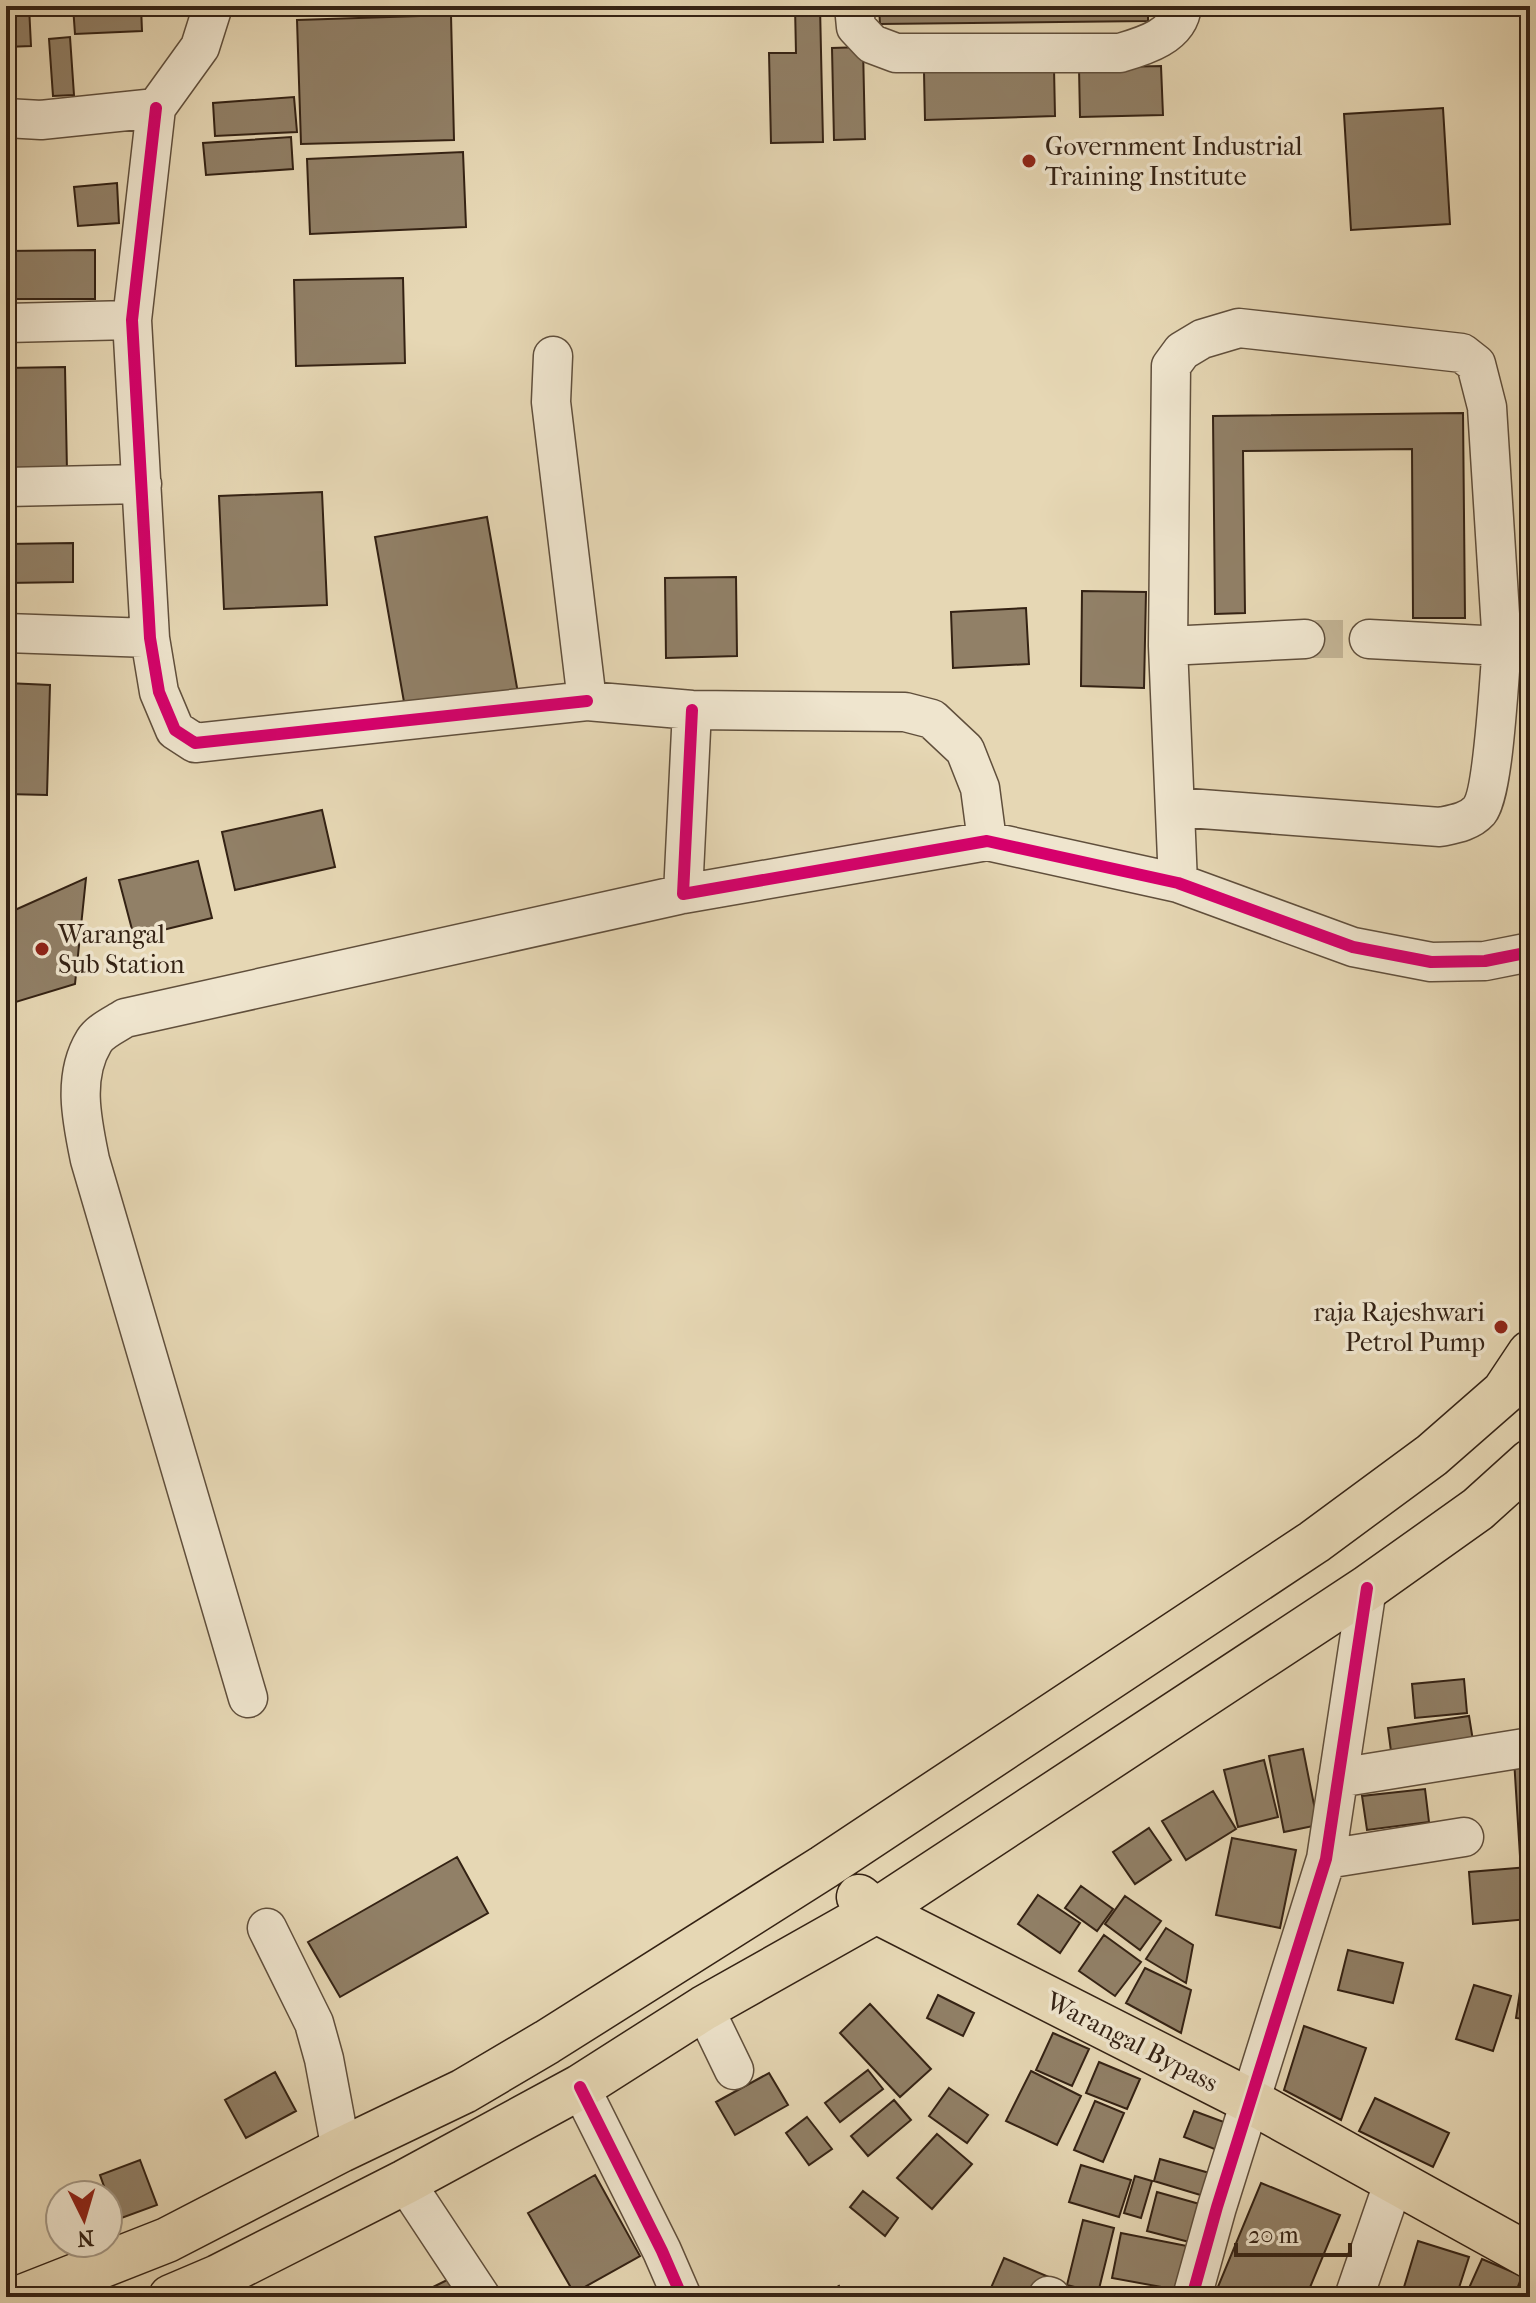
<svg xmlns="http://www.w3.org/2000/svg" width="1536" height="2303" viewBox="0 0 1536 2303" font-family="'IM FELL French Canon',serif">
<style>
.building{fill:#918067;stroke:#342214;stroke-width:2}
.lines{fill:none;stroke-linecap:round;stroke-linejoin:round}
.minor-tunnel{stroke:#c2b394;stroke-width:38;stroke-dasharray:38 19;stroke-linecap:butt}
.minor-casing{stroke:#604f3c;stroke-width:41}
.major-casing{stroke:#342214;stroke-width:47}
.minor{stroke:#efe5ce;stroke-width:38}
.major{stroke:#e6d7b4;stroke-width:44}
.cycleway-casing{stroke:#efe5ce;stroke-width:17}
.cycleway{stroke:#d6006c;stroke-width:12}
.poi-dot{fill:#8f2418;stroke:#efe5ce;stroke-width:3}
.labels{text-anchor:middle;dominant-baseline:central;stroke-width:7;stroke-linejoin:round;paint-order:stroke}
.poi-label{font-size:26px;fill:#342214;stroke:#efe5ce;text-anchor:start}
.street-label{font-size:26px;fill:#342214;stroke:#efe5ce}
</style>
<rect width="100%" height="100%" fill="#e6d7b4"/>
<filter id="stains"><feTurbulence type="fractalNoise" baseFrequency=".0025" numOctaves="4"/><feColorMatrix values="0 0 0 0 .2 0 0 0 0 .09 0 0 0 0 .02 0 0 0 .5 -.17"/></filter>
<radialGradient id="worn" r=".72"><stop offset=".6" stop-color="#630" stop-opacity="0"/><stop offset="1" stop-color="#630" stop-opacity=".3"/></radialGradient>
<path class="building" d="M 6,6 L 29,6 L 31,46 L 6,47 Z
M 73,6 L 141,6 L 142,31 L 75,34 Z
M 795,6 L 820,6 L 823,142 L 771,143 L 769,53 L 796,53 Z
M 879,6 L 1148,6 L 1148,21 L 880,24 Z
M 451,15 L 454,140 L 301,144 L 297,20 Z
M 70,37 L 74,95 L 53,96 L 49,39 Z
M 863,47 L 865,139 L 834,140 L 832,48 Z
M 1161,66 L 1163,115 L 1080,117 L 1079,68 Z
M 1054,68 L 1055,116 L 925,120 L 924,72 Z
M 294,97 L 297,132 L 215,136 L 213,103 Z
M 1443,108 L 1450,224 L 1351,230 L 1344,114 Z
M 291,137 L 293,169 L 206,175 L 203,143 Z
M 463,152 L 466,227 L 310,234 L 307,159 Z
M 117,183 L 119,223 L 78,226 L 74,187 Z
M 95,250 L 95,299 L 6,299 L 6,251 Z
M 403,278 L 405,363 L 296,366 L 294,280 Z
M 65,367 L 67,472 L 6,473 L 6,368 Z
M 1463,413 L 1465,618 L 1413,618 L 1412,449 L 1243,451 L 1245,613 L 1215,614 L 1213,416 Z
M 322,492 L 327,605 L 224,609 L 219,496 Z
M 487,517 L 519,699 L 407,719 L 375,537 Z
M 73,543 L 73,582 L 6,583 L 6,544 Z
M 736,577 L 737,656 L 666,658 L 665,578 Z
M 1082,591 L 1146,592 L 1144,688 L 1081,686 Z
M 1026,608 L 1029,664 L 953,668 L 951,612 Z
M 6,683 L 50,685 L 47,795 L 6,794 Z
M 322,810 L 335,867 L 235,890 L 222,832 Z
M 198,861 L 212,918 L 134,937 L 119,880 Z
M 86,878 L 75,984 L 6,1005 L 6,914 Z
M 1464,1679 L 1467,1713 L 1415,1718 L 1412,1684 Z
M 1469,1716 L 1474,1747 L 1392,1759 L 1388,1728 Z
M 1303,1749 L 1318,1825 L 1284,1832 L 1269,1756 Z
M 1530,1758 L 1530,1856 L 1520,1856 L 1514,1759 Z
M 1264,1760 L 1278,1817 L 1238,1827 L 1224,1770 Z
M 1425,1789 L 1429,1822 L 1367,1830 L 1362,1796 Z
M 1213,1791 L 1236,1829 L 1186,1860 L 1162,1821 Z
M 1149,1828 L 1171,1860 L 1135,1884 L 1113,1852 Z
M 1232,1838 L 1296,1850 L 1280,1928 L 1216,1915 Z
M 457,1857 L 488,1913 L 340,1997 L 308,1942 Z
M 1530,1867 L 1530,1919 L 1473,1924 L 1469,1872 Z
M 1081,1886 L 1113,1909 L 1097,1931 L 1065,1908 Z
M 1038,1895 L 1080,1923 L 1060,1953 L 1018,1924 Z
M 1125,1896 L 1161,1921 L 1140,1950 L 1105,1924 Z
M 1166,1928 L 1193,1945 L 1186,1983 L 1146,1959 Z
M 1104,1935 L 1141,1962 L 1115,1996 L 1079,1971 Z
M 1348,1950 L 1403,1963 L 1393,2003 L 1338,1990 Z
M 1145,1968 L 1191,1990 L 1181,2033 L 1126,2003 Z
M 1523,1972 L 1530,1973 L 1530,2020 L 1516,2018 Z
M 1474,1985 L 1511,1996 L 1493,2051 L 1456,2039 Z
M 938,1995 L 974,2013 L 963,2036 L 927,2018 Z
M 870,2004 L 931,2069 L 900,2097 L 840,2033 Z
M 1304,2026 L 1366,2048 L 1341,2120 L 1284,2090 Z
M 1053,2033 L 1089,2049 L 1072,2086 L 1036,2070 Z
M 1099,2062 L 1140,2079 L 1127,2109 L 1086,2093 Z
M 868,2070 L 883,2089 L 840,2122 L 825,2103 Z
M 1031,2071 L 1081,2096 L 1057,2145 L 1006,2121 Z
M 275,2072 L 296,2111 L 246,2138 L 225,2100 Z
M 769,2073 L 788,2105 L 735,2135 L 716,2102 Z
M 949,2088 L 988,2115 L 967,2143 L 929,2116 Z
M 1375,2098 L 1449,2133 L 1433,2167 L 1359,2131 Z
M 894,2100 L 911,2120 L 868,2156 L 851,2136 Z
M 1095,2101 L 1124,2113 L 1103,2162 L 1074,2150 Z
M 1194,2111 L 1232,2125 L 1222,2152 L 1184,2137 Z
M 807,2117 L 832,2149 L 809,2165 L 786,2133 Z
M 937,2134 L 972,2164 L 932,2209 L 897,2178 Z
M 1160,2159 L 1213,2174 L 1207,2197 L 1154,2181 Z
M 140,2160 L 157,2205 L 116,2220 L 100,2175 Z
M 1081,2165 L 1131,2180 L 1119,2217 L 1069,2202 Z
M 595,2175 L 640,2256 L 574,2293 L 528,2213 Z
M 1135,2176 L 1152,2181 L 1141,2218 L 1124,2213 Z
M 1261,2183 L 1340,2215 L 1306,2297 L 1224,2297 L 1215,2294 Z
M 863,2191 L 898,2218 L 885,2236 L 850,2207 Z
M 1157,2192 L 1203,2205 L 1193,2243 L 1147,2231 Z
M 1083,2220 L 1114,2228 L 1098,2293 L 1067,2285 Z
M 1121,2233 L 1187,2246 L 1178,2290 L 1112,2278 Z
M 1418,2241 L 1469,2257 L 1456,2297 L 1401,2297 Z
M 1004,2258 L 1049,2277 L 1041,2297 L 987,2297 Z
M 1482,2259 L 1522,2276 L 1514,2297 L 1465,2297 Z
M 455,2276 L 466,2297 L 438,2297 L 433,2287 Z
M 839,2286 L 845,2297 L 820,2297 Z"/>
<g class="lines">
<path class="minor-tunnel" d="M 1305,639 L 1369,639"/>
<defs>
<path id="minor" d="M 854,6 L 856,27 L 872,44 L 896,53 L 1120,53 C 1144,46 1179,36 1182,6
M 156,108 L 132,320 L 150,638 L 159,692 L 175,730 L 195,743 L 587,701
M 6,118 L 41,120 L 156,108 L 200,47 L 213,6
M 6,323 L 132,320
M 553,356 L 551,402 L 587,701 L 692,710 L 905,712 L 932,719 L 965,750 L 980,788 L 987,841
M 6,487 L 142,484
M 6,633 L 150,638
M 1305,639 L 1168,646 L 1171,366 L 1182,351 L 1202,339 L 1239,328 L 1462,353 L 1476,364 L 1487,407 L 1502,646 L 1369,639
M 1168,646 L 1178,883
M 1175,807 L 1440,827 C 1454,824 1469,822 1479,811 C 1494,793 1499,675 1502,646
M 683,894 L 692,710
M 248,1698 L 90,1160 C 82,1121 72,1077 94,1041 C 100,1031 116,1024 125,1018 L 683,894 L 987,841 L 1178,883 L 1353,947 L 1431,962 L 1485,961 L 1530,952
M 1338,1778 L 1530,1747
M 1326,1859 L 1464,1837
M 267,1928 L 314,2023 L 324,2059 L 341,2150
M 704,2008 L 734,2070
M 580,2087 L 662,2251 L 682,2297
M 405,2182 L 481,2297
M 1048,2296 L 1051,2297
M 1192,2297 L 1217,2207 L 1326,1859 L 1367,1588
M 1354,2297 L 1394,2181"/>
<path id="major" d="M 859,1897 L 876,1911 L 1250,2101 L 1530,2256
M 22,2297 L 167,2240 L 341,2150 L 464,2091 L 547,2042 L 824,1867 L 1314,1542 L 1432,1455 L 1504,1392 L 1530,1353
M 171,2297 L 218,2277 L 405,2182 L 580,2087 L 704,2008 L 876,1911 L 1367,1588 L 1478,1509 L 1530,1462"/>
</defs>
<use href="#minor" class="minor-casing"/>
<use href="#major" class="major-casing"/>
<use href="#minor" class="minor"/>
<use href="#major" class="major"/>
<defs>
<path id="cycleway" d="M 156,108 L 132,320 L 150,638 L 159,692 L 175,730 L 195,743 L 587,701
M 692,710 L 683,894 L 987,841 L 1178,883 L 1353,947 L 1431,962 L 1485,961 L 1530,952
M 580,2087 L 662,2251 L 682,2297
M 1192,2297 L 1217,2207 L 1326,1859 L 1367,1588"/>
</defs>
<use href="#cycleway" class="cycleway-casing"/>
<use href="#cycleway" class="cycleway"/>
</g>
<g class="poi-dot">
<circle cx="1029" cy="161" r="8"/>
<circle cx="42" cy="949" r="8"/>
<circle cx="1501" cy="1327" r="8"/>
</g>
<g class="labels">
<g class="poi-label">
<text x="1045" y="146">Government Industrial<tspan x="1045" dy="30">Training Institute</tspan></text>
<text x="58" y="934">Warangal<tspan x="58" dy="30">Sub Station</tspan></text>
<text x="1485" y="1312" text-anchor="end">raja Rajeshwari<tspan x="1485" dy="30">Petrol Pump</tspan></text>
</g>
<g class="street-label">
<text transform="translate(1132 2042) rotate(27)">Warangal Bypass</text>
</g>
</g>
<rect width="1536" height="2303" fill="none" stroke="#e6d7b4" stroke-width="32"/>
<rect x="8" y="8" width="1520" height="2287" fill="none" stroke="#342214" stroke-width="4"/>
<rect x="16" y="16" width="1504" height="2271" fill="none" stroke="#342214" stroke-width="2"/>
<g transform="translate(84 2219) rotate(175)"><circle r="38" fill="#efe5ce" stroke="#a49784" stroke-width="2"/>
<path d="M0-6L14 30L0 20L-14 30Z" fill="#8f2418"/>
<text y="-12" font-size="22" font-weight="bold" text-anchor="middle" fill="#342214">N</text>
</g>
<path d="M1236 2243v12h114v-12" fill="none" stroke="#342214" stroke-width="4"/>
<text x="1248" y="2243" font-size="24" fill="#342214" stroke="#efe5ce" stroke-width="6" paint-order="stroke">20 m</text>
<rect width="100%" height="100%" filter="url(#stains)"/>
<rect width="100%" height="100%" fill="url(#worn)"/>
</svg>
